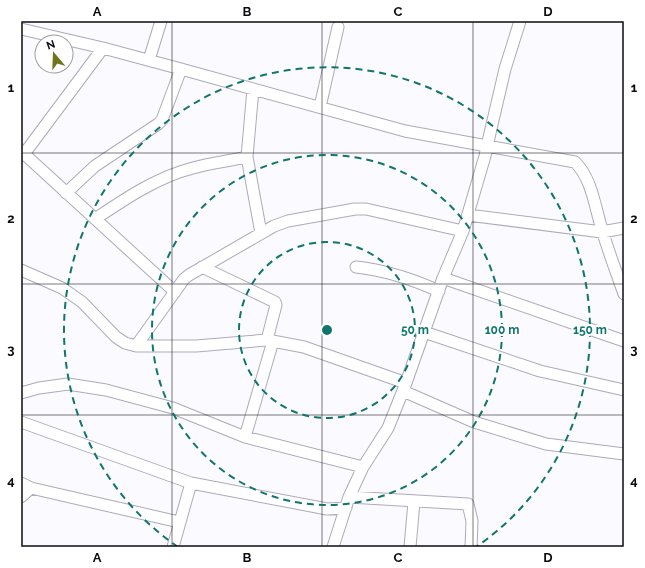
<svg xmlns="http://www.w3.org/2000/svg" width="645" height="568" viewBox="0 0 645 568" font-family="Raleway,sans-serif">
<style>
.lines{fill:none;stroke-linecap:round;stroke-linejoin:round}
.street-casing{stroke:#adaaba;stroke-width:13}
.street{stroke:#fff;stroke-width:11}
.grid{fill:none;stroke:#0c0b10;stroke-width:1;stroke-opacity:0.55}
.ring{fill:none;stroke:#0f766e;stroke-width:2;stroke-dasharray:7 5}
.centre{fill:#0f766e;stroke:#fff;stroke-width:2}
.ring-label{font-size:12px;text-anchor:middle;font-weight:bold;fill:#0f766e;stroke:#fff;stroke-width:4;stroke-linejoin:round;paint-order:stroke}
.neatline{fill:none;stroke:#0c0b10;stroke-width:1.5}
.grid-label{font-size:13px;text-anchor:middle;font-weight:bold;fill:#0c0b10}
</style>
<rect width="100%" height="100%" fill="#fbfafe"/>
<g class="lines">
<defs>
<path id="street" d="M 520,21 L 505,69 L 487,146 L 575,162 C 593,180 595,209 603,233 C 609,253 617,274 624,294
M 21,29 L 103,48 L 181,69 L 405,131 L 487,146 L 485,156 L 463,231 L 443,278 L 406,383 L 388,428 L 363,467 L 245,437 L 173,408 L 106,390 L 68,384 L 39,388 L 21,393
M 149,60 L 161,21
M 253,89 L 247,157 L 261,233
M 320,107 L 338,27
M 21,151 L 175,292
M 24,154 L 103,48
M 66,193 L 95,166 L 158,124 L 162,120 L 181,69
M 468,215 L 602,232 L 624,228
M 95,219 C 125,199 157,177 193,168 C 210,163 229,161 247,157
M 202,267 L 275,302 L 276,305 L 267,340
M 356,267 C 385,270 412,279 439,291
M 21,270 L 62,288 L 82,302 L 116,337 L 125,343 L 136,346 L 196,346 L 267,340 L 304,347 L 406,383
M 443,278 L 624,341
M 424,332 L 540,371 L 624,390
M 136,346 L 184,279 L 189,275 L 274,226 L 288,221 L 355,209 L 366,209 L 463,231
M 403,391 L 474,422 L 546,444 L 624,454
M 21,422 L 191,483 L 327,509 L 346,508
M 245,437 L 273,341
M 21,483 L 31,488 L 179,522
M 21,497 L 31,488
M 349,497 L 468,504 L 472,521 L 471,547
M 173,547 L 191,483
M 333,547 L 349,497 L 363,467
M 410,547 L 414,502"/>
</defs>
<use href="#street" class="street-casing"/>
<use href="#street" class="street"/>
</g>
<path class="grid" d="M 172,21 L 172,547M 322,21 L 322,547M 473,21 L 473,547M 21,153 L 624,153M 21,284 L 624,284M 21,415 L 624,415"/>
<g class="ring">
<circle cx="327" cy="330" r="88"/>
<circle cx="327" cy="330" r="175"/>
<path d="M178 547A263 263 0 1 1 476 547"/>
</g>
<circle cx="327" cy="330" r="6" class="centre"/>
<g class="ring-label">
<text x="415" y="334">50 m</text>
<text x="502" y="334">100 m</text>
<text x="590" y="334">150 m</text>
</g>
<rect width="645" height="568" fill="none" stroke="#ffffff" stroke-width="44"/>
<g transform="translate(54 54) rotate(341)"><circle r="19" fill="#ffffff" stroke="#9e9d9f"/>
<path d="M0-3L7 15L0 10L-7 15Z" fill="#6e751d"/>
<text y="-6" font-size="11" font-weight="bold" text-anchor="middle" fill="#0c0b10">N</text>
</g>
<rect x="22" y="22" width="601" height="524" class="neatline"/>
<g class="grid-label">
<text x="97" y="16">A</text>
<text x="247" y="16">B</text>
<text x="398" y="16">C</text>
<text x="548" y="16">D</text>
<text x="11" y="92">1</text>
<text x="634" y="92">1</text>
<text x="11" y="223">2</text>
<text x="634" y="223">2</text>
<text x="11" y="354">3</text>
<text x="634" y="354">3</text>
<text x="11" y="485">4</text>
<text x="634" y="485">4</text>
<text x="97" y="562">A</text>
<text x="247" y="562">B</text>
<text x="398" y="562">C</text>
<text x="548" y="562">D</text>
</g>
</svg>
